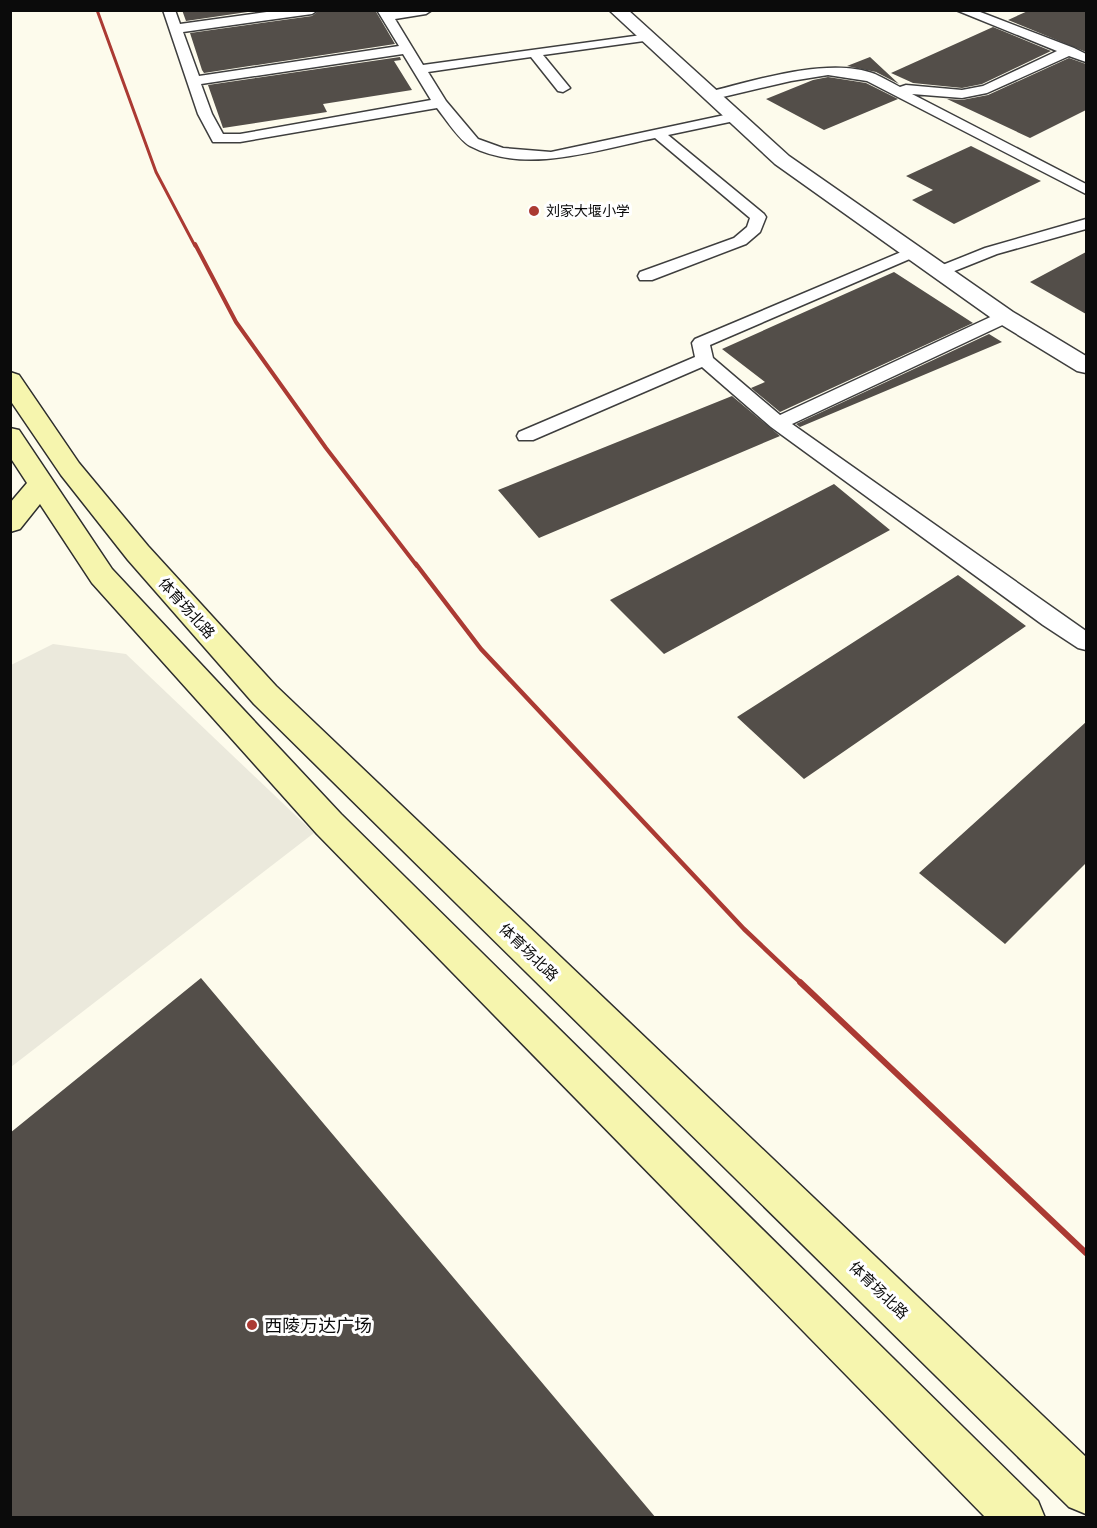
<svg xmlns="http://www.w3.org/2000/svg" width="1097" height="1528" viewBox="0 0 1097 1528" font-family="'IBM Plex Serif','Noto Sans SC',serif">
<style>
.plaza{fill:#ebe9dc}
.building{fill:#534e49}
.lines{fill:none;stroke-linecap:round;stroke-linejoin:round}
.lane-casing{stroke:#3e3e3e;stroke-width:3}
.street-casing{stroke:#3e3e3e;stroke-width:3}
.secondary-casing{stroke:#2d2d2d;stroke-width:3}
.lane{fill:#fff;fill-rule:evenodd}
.street{fill:#fff;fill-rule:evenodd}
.secondary{fill:#f6f5ae;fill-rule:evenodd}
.rail-far3{stroke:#ab3a33;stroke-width:3}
.rail-far2{stroke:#ab3a33;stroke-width:4}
.rail-far1{stroke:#ab3a33;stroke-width:4.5}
.rail{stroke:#ab3a33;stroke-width:6}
.poi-dot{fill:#ab3a33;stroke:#fff;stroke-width:2}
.labels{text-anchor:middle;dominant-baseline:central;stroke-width:6;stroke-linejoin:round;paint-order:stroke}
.far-poi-label{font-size:14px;fill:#0b0b0b;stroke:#fff;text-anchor:start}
.street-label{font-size:15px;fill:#0b0b0b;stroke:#fff}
.near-poi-label{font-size:18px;fill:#0b0b0b;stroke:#fff;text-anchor:start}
</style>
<rect width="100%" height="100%" fill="#fdfbec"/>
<path class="plaza" d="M 53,644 L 126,654 L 314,833 L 11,1067 L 11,665 Z"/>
<path class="building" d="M 182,10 L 261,10 L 186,21 Z
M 320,10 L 375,10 L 395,44 L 204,73 L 202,70 L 190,33 L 312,16 Z
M 1030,10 L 1086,10 L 1086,52 L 1008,20 Z
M 993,27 L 1051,51 L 982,84 L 962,88 L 913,83 L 891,73 Z
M 400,57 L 401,60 L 394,61 L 412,90 L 323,104 L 327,112 L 223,128 L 208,85 Z
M 870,57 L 899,84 L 876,72 L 847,66 Z
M 1069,58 L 1086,64 L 1086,110 L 1030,138 L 947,99 L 962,100 L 988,95 Z
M 828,77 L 866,83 L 898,99 L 824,130 L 766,99 L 813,80 Z
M 971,146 L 1041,181 L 954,224 L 912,200 L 933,190 L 906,176 Z
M 1086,252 L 1086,314 L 1030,282 Z
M 894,272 L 973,323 L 780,412 L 751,388 L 765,382 L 722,349 Z
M 989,334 L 1002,342 L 800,427 L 796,424 Z
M 732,396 L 780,436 L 539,538 L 498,490 Z
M 834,484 L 890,530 L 664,654 L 610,600 Z
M 958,575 L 1026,626 L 804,779 L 737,717 Z
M 1086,722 L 1086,863 L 1005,944 L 919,873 Z
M 201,978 L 656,1518 L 10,1518 L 10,1133 Z"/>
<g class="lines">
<defs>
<path id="lane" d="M 163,10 L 175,10 L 180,24 L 281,10 L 318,10 L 312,14 L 183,32 L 199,76 L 399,46 L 377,10 L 432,10 L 426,14 L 395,19 L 423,65 L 649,34 L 650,37 L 649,40 L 644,41 L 543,55 L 570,88 L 563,92 L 558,91 L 531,57 L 428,72 L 446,101 L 478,139 L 503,148 L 551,152 L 734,113 L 739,114 L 741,117 L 739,120 L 668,135 L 764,214 L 766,217 L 760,232 L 746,244 L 652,280 L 640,280 L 638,276 L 640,272 L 734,238 L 747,227 L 750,218 L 655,138 C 597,150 525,175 470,146 C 459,140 445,118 437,108 L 240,142 L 213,142 L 198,114 ZM 403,54 L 431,100 L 240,134 L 223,134 L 212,114 L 201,84 Z
M 956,10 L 975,10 L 1074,48 L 1086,54 L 1086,62 L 1069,56 L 987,93 L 962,98 L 912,94 L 1086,184 L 1086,194 L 867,81 L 828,75 L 791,81 L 710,100 L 703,96 L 705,93 C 752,81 829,56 875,74 C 884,78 892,83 900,87 L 906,85 L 962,90 L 983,86 L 1057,51 Z
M 1086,219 L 1086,229 L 997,254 L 947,274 L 941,276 L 933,271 L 935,268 L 985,248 Z
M 913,247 L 919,249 L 921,252 L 919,255 L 710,345 L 713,358 L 780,415 L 999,313 L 1011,313 L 1014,317 L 1011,321 L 792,424 L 1086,631 L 1086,650 L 1078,648 L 1043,625 L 771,427 L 702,367 L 533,440 L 519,440 L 517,436 L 519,432 L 695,357 L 692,343 L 695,339 Z"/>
<path id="street" d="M 609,10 L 628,10 L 789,156 L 1013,312 L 1086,356 L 1086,373 L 1077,371 L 997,322 L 775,164 Z"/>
<path id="secondary" d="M 10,372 L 19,375 L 79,463 L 148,546 L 276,686 L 1086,1457 L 1086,1514 L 1069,1507 L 254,704 L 128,560 L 61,475 L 10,400 Z
M 10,428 L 19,430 L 112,569 L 341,814 L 1038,1501 L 1045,1518 L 986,1518 L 317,834 L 92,583 L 40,504 L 20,529 L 10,532 L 10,503 L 27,483 L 10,457 Z"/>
</defs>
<use href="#lane" class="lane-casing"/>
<use href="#street" class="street-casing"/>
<use href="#secondary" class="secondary-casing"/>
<use href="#lane" class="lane"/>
<use href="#street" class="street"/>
<use href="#secondary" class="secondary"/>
<path class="rail-far3" d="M 97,10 L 156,172 L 195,246"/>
<path class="rail-far2" d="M 195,244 L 236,322 L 326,448 L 417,566"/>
<path class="rail-far1" d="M 416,564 L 481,649 L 744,929 L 801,983"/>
<path class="rail" d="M 800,982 L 1086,1253"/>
</g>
<g class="poi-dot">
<circle cx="534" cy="211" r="6"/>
<circle cx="252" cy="1325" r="6"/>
</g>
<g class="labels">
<g class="far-poi-label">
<text x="546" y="211">刘家大堰小学</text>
</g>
<g class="street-label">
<text transform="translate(187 608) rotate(48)">体育场北路</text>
<text transform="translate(529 952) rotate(44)">体育场北路</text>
<text transform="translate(879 1290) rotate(44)">体育场北路</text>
</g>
<g class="near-poi-label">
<text x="264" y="1325">西陵万达广场</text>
</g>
</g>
<rect width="1097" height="1528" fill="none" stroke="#0b0b0b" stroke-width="24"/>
</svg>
